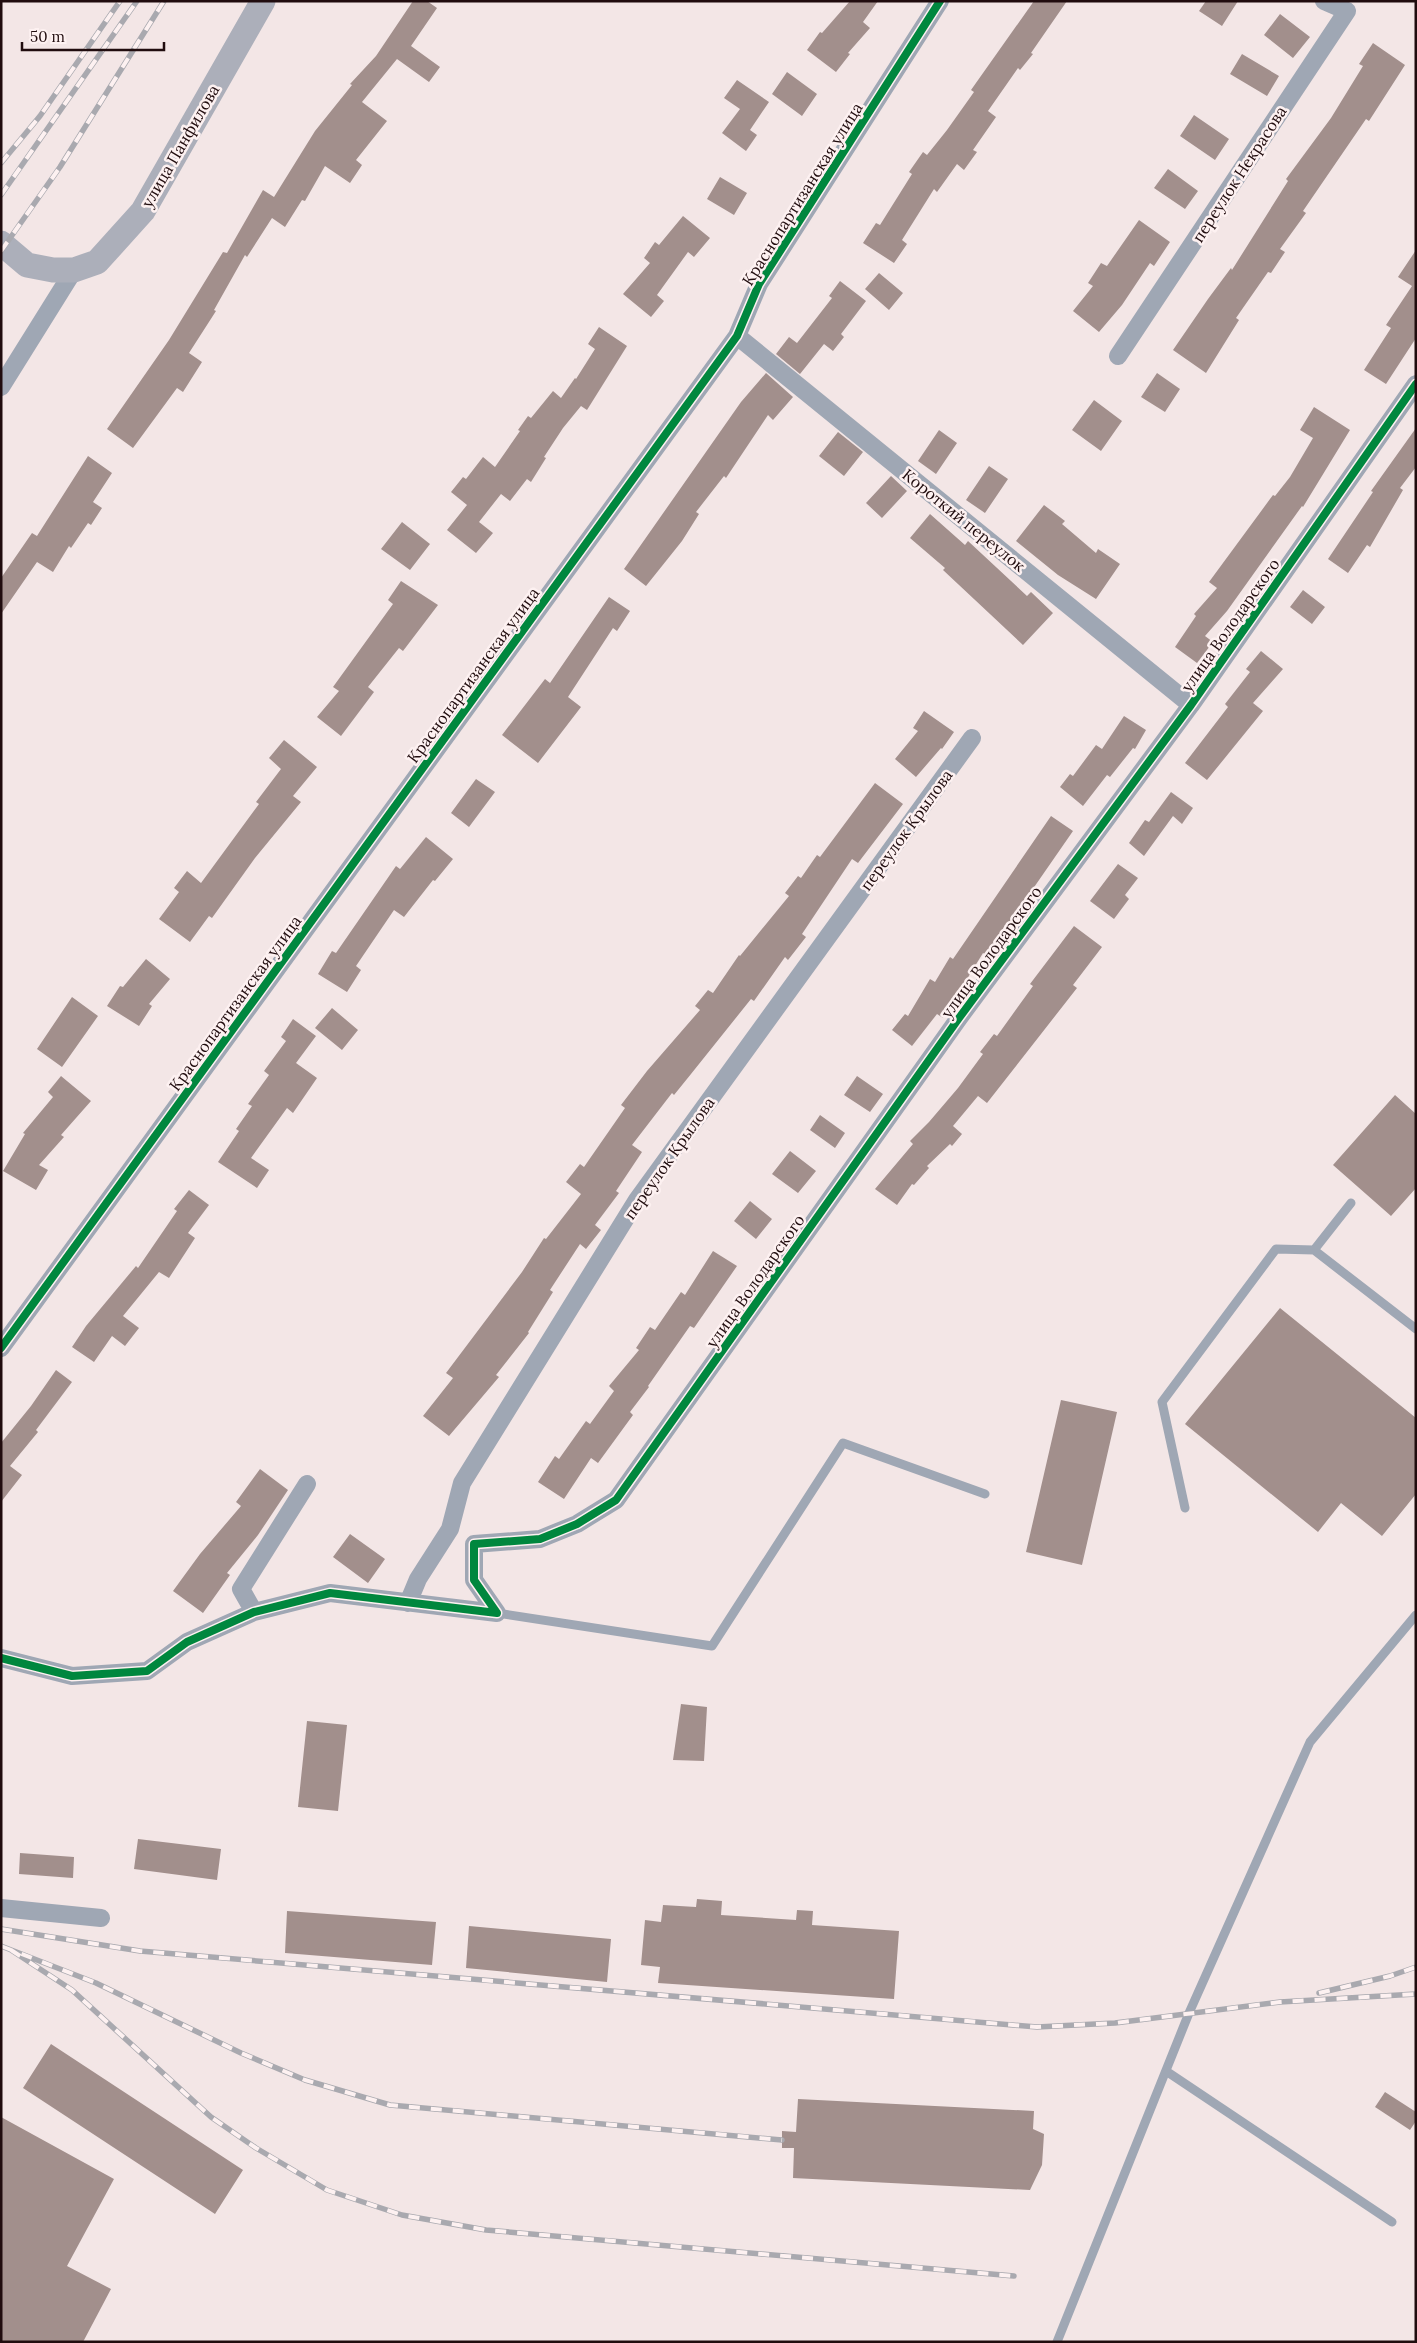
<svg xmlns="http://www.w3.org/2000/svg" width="1417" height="2343" viewBox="0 0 1417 2343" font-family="Lora,serif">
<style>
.building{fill:#a28f8c}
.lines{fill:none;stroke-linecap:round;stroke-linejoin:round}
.service{stroke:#9fa7b4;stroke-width:9}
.minor{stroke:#9fa7b4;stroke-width:18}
.secondary{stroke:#acafba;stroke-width:25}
.rail-casing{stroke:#a9a9af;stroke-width:5.5}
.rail{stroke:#fdf1f1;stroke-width:4;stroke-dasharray:11;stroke-linecap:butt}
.cycleway-casing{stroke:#fdf1f1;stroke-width:11}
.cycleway{stroke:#00873e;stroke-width:8}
.labels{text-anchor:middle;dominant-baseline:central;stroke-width:5;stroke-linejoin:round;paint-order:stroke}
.street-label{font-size:16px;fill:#200c0e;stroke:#fdf1f1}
</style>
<rect width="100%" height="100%" fill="#f3e6e6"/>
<path class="building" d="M 413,1 L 427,1 L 437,8 L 411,46 L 440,67 L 429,82 L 397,59 L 362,102 L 387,121 L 356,160 L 362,165 L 350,183 L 325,166 L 305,201 L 302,200 L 285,227 L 272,218 L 247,257 L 245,255 L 214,310 L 216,311 L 189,353 L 202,362 L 183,392 L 177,388 L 133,448 L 107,429 L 169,340 L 223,252 L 227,253 L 263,190 L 274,197 L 315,131 L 352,85 L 350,84 L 376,56 Z
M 850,1 L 878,1 L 863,22 L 870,28 L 848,53 L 850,54 L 836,72 L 807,50 L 820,32 L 822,33 Z
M 1034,1 L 1067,1 L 1031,53 L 1033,54 L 1020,70 L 1018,68 L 988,111 L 996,117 L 973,150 L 977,152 L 964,170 L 957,164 L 937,192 L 934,189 L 902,240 L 907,244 L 894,263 L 863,243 L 876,223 L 880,225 L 912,174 L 909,172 L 923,152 L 927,155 L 947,130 L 974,92 L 971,90 Z
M 1206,1 L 1238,1 L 1222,26 L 1199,11 Z
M 1280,14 L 1310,37 L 1293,58 L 1264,35 Z
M 1373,43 L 1405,65 L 1369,121 L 1366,119 L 1303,211 L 1306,213 L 1280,249 L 1285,252 L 1271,273 L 1268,272 L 1236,318 L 1239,320 L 1206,373 L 1173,350 L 1208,299 L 1231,268 L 1232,270 L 1288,181 L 1286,179 L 1331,118 L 1363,66 L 1359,64 Z
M 1242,54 L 1279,76 L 1267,96 L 1230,74 Z
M 787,72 L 817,94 L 802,116 L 772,94 Z
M 737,80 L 769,102 L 750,130 L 757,135 L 746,151 L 722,133 L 740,109 L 724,98 Z
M 1194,115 L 1229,139 L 1215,160 L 1180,136 Z
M 1168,169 L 1198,191 L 1185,209 L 1154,188 Z
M 720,177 L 747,193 L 734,215 L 707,199 Z
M 683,216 L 710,238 L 694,257 L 688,252 L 657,295 L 664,301 L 651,317 L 623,294 L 650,263 L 644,258 L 655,242 L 659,245 Z
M 1139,220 L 1170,242 L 1154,266 L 1150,263 L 1122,305 L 1099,332 L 1073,311 L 1093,286 L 1088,283 L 1101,263 L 1107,266 Z
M 1416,250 L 1416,338 L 1386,384 L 1364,370 L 1391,328 L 1386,325 L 1412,286 L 1398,277 Z
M 879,273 L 903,293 L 889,310 L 865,289 Z
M 840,281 L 866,301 L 841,334 L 844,337 L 833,351 L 824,344 L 800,374 L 776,354 L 789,337 L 797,343 L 832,298 L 829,296 Z
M 599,327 L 627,346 L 587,410 L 581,406 L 563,428 L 544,457 L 546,458 L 531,482 L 527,479 L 510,501 L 501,494 L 479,522 L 493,533 L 476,553 L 447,530 L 467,505 L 451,492 L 463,477 L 466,479 L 483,457 L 495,467 L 520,431 L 518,430 L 528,416 L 531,418 L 553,391 L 561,398 L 575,378 L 576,379 L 595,349 L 588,344 Z
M 766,373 L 793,397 L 773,420 L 768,415 L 726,478 L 724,476 L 696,512 L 699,514 L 682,541 L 646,586 L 624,569 L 741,402 Z
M 1157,373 L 1180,389 L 1165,412 L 1141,397 Z
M 1094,400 L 1122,421 L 1101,451 L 1072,430 Z
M 1314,407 L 1350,430 L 1303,507 L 1302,506 L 1227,611 L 1205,636 L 1213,642 L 1197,663 L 1175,647 L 1196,616 L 1194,614 L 1217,588 L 1209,582 L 1273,495 L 1275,496 L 1290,477 L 1313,438 L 1300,430 Z
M 1416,428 L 1416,467 L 1400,488 L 1403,490 L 1370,547 L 1367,545 L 1348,573 L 1328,559 L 1373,492 L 1371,491 Z
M 939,430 L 957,443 L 936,474 L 918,461 Z
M 838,432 L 863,452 L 844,476 L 819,456 Z
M 88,456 L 112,473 L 93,502 L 102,508 L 91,525 L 88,523 L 71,548 L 69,546 L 53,572 L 37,562 L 1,614 L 1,578 L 32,533 L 37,536 Z
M 989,466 L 1008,479 L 985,513 L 966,500 Z
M 891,476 L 907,491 L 882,518 L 866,503 Z
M 1044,505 L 1065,521 L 1062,524 L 1096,553 L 1098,549 L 1120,564 L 1096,599 L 1058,575 L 1016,541 Z
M 930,514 L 965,545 L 968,541 L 1027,596 L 1031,592 L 1053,613 L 1023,645 L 943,570 L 945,568 L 910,538 Z
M 402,522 L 430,544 L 410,570 L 381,549 Z
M 401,581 L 438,605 L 403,651 L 399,648 L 368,687 L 374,692 L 341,736 L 317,717 L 339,691 L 333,687 L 393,604 L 388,600 Z
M 1303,590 L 1325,607 L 1312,624 L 1290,607 Z
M 609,597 L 630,611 L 617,631 L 613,628 L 568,697 L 581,707 L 538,763 L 502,735 L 545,679 L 550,683 Z
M 1261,651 L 1283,669 L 1253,703 L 1263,711 L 1207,780 L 1185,763 L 1228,707 L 1225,704 L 1250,672 L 1246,669 Z
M 924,711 L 954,732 L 942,749 L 941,748 L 916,777 L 895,759 L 918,731 L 913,728 Z
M 1124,716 L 1146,730 L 1135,749 L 1133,748 L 1110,777 L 1107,775 L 1083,806 L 1060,787 L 1070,774 L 1073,776 L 1096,745 L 1102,749 Z
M 284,740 L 317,767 L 293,796 L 301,802 L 255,858 L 212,918 L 209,916 L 190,942 L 159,919 L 179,892 L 174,888 L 187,871 L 201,883 L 259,804 L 256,802 L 281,769 L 269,758 Z
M 476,779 L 495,792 L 469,827 L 451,813 Z
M 875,783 L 903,804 L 858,863 L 852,859 L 802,934 L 806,937 L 788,960 L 785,957 L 754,1001 L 751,999 L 691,1074 L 674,1095 L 672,1093 L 632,1145 L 642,1152 L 616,1191 L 619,1193 L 595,1225 L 601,1230 L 586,1249 L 580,1244 L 550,1290 L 553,1292 L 528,1332 L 529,1333 L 496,1375 L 499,1377 L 449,1436 L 423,1416 L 453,1378 L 446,1373 L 522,1272 L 544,1238 L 546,1239 L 581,1194 L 566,1182 L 580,1164 L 584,1167 L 625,1108 L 621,1105 L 647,1071 L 700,1010 L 695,1006 L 708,990 L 713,993 L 739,955 L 740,956 L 789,896 L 785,893 L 798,876 L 801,878 L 817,855 L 820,857 Z
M 1171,792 L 1193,808 L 1182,824 L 1173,816 L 1144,856 L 1129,843 L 1145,820 L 1149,822 Z
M 1051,816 L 1073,831 L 987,955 L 983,953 L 943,1018 L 937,1014 L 912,1046 L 892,1030 L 905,1014 L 908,1016 L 930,979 L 935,982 L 950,957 L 953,959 Z
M 426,837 L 453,859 L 435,881 L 433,880 L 404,917 L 394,910 L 356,966 L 361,970 L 347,992 L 318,974 L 332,951 L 336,953 L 396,866 L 400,869 Z
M 1118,864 L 1138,878 L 1125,895 L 1129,899 L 1114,919 L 1090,901 Z
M 1074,926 L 1102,947 L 1073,985 L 1077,988 L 987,1103 L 978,1096 L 953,1126 L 962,1134 L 952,1146 L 950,1144 L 927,1166 L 929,1168 L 914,1185 L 912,1184 L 897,1205 L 875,1189 L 913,1144 L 910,1141 L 929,1122 L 958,1088 L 983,1054 L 980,1052 L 994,1034 L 997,1036 L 1033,986 L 1030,984 Z
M 146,959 L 170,979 L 149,1004 L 152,1006 L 139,1026 L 107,1006 L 120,986 L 123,987 Z
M 72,997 L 98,1016 L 62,1067 L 37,1049 Z
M 332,1008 L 358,1030 L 342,1050 L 315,1028 Z
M 293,1019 L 316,1036 L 296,1063 L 317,1078 L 293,1113 L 287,1108 L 251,1158 L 269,1170 L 257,1188 L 218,1162 L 239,1131 L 236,1129 L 252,1106 L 248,1104 L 269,1075 L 264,1071 L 286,1041 L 281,1037 Z
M 61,1076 L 91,1101 L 61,1135 L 64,1137 L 39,1165 L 48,1170 L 36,1190 L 3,1171 L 25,1134 L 23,1133 L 53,1097 L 48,1092 Z
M 857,1076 L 883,1094 L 870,1112 L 844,1095 Z
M 1395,1095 L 1416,1114 L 1416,1188 L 1391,1216 L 1333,1165 Z
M 820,1115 L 845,1133 L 835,1148 L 810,1130 Z
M 790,1151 L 816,1171 L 798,1193 L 772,1174 Z
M 189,1190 L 209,1205 L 188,1233 L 195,1238 L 169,1278 L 159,1272 L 123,1316 L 139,1328 L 125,1346 L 112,1336 L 94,1362 L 72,1347 L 86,1326 L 136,1266 L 138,1268 L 177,1211 L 174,1209 Z
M 750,1201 L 772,1219 L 756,1239 L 734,1221 Z
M 713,1251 L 737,1266 L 694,1328 L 690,1326 L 648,1386 L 649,1387 L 630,1412 L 633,1415 L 598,1463 L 591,1458 L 564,1499 L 538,1482 L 555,1456 L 559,1459 L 586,1421 L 590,1424 L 614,1391 L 609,1386 L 639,1350 L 636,1348 L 650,1327 L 655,1330 L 681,1292 L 685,1295 Z
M 1280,1308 L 1416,1418 L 1416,1494 L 1382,1536 L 1341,1503 L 1318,1532 L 1185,1424 Z
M 56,1370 L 72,1382 L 36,1430 L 38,1432 L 10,1466 L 22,1475 L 1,1502 L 1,1443 L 31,1406 Z
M 1061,1400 L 1117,1412 L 1082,1565 L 1026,1552 Z
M 260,1469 L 288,1490 L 258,1535 L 227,1573 L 230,1575 L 203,1613 L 173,1591 L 200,1554 L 241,1506 L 236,1502 Z
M 350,1534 L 385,1559 L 368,1583 L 333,1557 Z
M 681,1704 L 707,1707 L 704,1761 L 673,1760 Z
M 307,1721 L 347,1725 L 338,1811 L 298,1807 Z
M 138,1839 L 221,1849 L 217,1880 L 134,1869 Z
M 20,1853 L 74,1857 L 73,1878 L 19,1874 Z
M 697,1899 L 722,1901 L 721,1915 L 796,1920 L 797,1910 L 813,1911 L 812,1925 L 899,1931 L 894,1999 L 658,1983 L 660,1967 L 641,1965 L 645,1920 L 661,1922 L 663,1905 L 696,1907 Z
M 287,1911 L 436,1922 L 432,1965 L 285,1953 Z
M 469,1926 L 611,1939 L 607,1982 L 466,1968 Z
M 51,2044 L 243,2170 L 215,2214 L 23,2088 Z
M 1385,2092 L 1416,2112 L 1416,2121 L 1410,2130 L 1375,2107 Z
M 798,2099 L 1034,2111 L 1033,2129 L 1044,2134 L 1042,2165 L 1030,2190 L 793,2178 L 794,2148 L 782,2148 L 782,2131 L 796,2132 Z
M 1,2117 L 114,2179 L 67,2266 L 111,2289 L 83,2342 L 1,2342 Z"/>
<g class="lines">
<path class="service" d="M 1351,1203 L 1314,1250 L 1416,1329
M 1185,1508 L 1162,1402 L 1276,1249 L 1314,1250
M 497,1613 L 712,1646 L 843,1443 L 985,1494
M 1166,2071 L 1392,2222
M 1057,2342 L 1189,2013 L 1310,1742 L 1416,1615"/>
<path class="minor" d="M 737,336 L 1191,705
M 1118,356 L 1347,11 L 1324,1
M 1,387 L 74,270
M 1,1348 L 737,336 L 759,284 L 940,1
M 408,1603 L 418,1579 L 450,1529 L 462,1483 L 637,1200 L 972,738
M 254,1612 L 241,1589 L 307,1484
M 1,1658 L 72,1676 L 147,1671 L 187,1642 L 254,1612 L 330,1593 L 497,1613 L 474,1580 L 474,1544 L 540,1539 L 577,1524 L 616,1500 L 959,1018 L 1191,705 L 1416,384
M 1,1908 L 101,1918"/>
<path class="secondary" d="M 1,243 L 27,265 L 53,270 L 74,270 L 97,262 L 143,211 L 263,1"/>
<defs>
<path id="rail" d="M 1,163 L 40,116 L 120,1
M 1,195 L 137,1
M 1,251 L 60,167 L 164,1
M 1,1929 L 140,1951 L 1037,2027 L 1115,2023 L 1280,2002 L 1416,1994
M 1,1946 L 96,1983 L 241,2053 L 305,2080 L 390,2105 L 782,2140
M 11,1950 L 72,1990 L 211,2117 L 256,2148 L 327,2190 L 402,2215 L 486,2230 L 1014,2276
M 1319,1993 L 1390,1976 L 1416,1967"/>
</defs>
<use href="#rail" class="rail-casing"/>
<use href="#rail" class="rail"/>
<defs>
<path id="cycleway" d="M 1,1348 L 737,336 L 759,284 L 940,1
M 1,1658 L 72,1676 L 147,1671 L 187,1642 L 254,1612 L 330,1593 L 497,1613 L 474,1580 L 474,1544 L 540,1539 L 577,1524 L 616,1500 L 959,1018 L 1191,705 L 1416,384"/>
</defs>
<use href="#cycleway" class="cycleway-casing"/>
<use href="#cycleway" class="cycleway"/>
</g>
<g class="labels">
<g class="street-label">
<text transform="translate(180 146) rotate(-60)">улица Панфилова</text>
<text transform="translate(1239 174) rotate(-57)">переулок Некрасова</text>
<text transform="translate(802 194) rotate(-58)">Краснопартизанская улица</text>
<text transform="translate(964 520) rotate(39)">Короткий переулок</text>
<text transform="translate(1230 625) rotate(-55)">улица Володарского</text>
<text transform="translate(473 675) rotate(-54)">Краснопартизанская улица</text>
<text transform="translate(906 830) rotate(-54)">переулок Крылова</text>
<text transform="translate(991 952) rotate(-54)">улица Володарского</text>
<text transform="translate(235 1003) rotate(-54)">Краснопартизанская улица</text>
<text transform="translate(669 1158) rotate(-55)">переулок Крылова</text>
<text transform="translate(755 1281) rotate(-55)">улица Володарского</text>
</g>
</g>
<rect width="1417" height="2343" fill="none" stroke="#200c0e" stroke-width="5"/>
<path d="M22 42v8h142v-8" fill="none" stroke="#200c0e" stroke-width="2.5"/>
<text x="30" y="42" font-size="15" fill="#200c0e" stroke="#fdf1f1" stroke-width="4" paint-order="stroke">50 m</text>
</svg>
